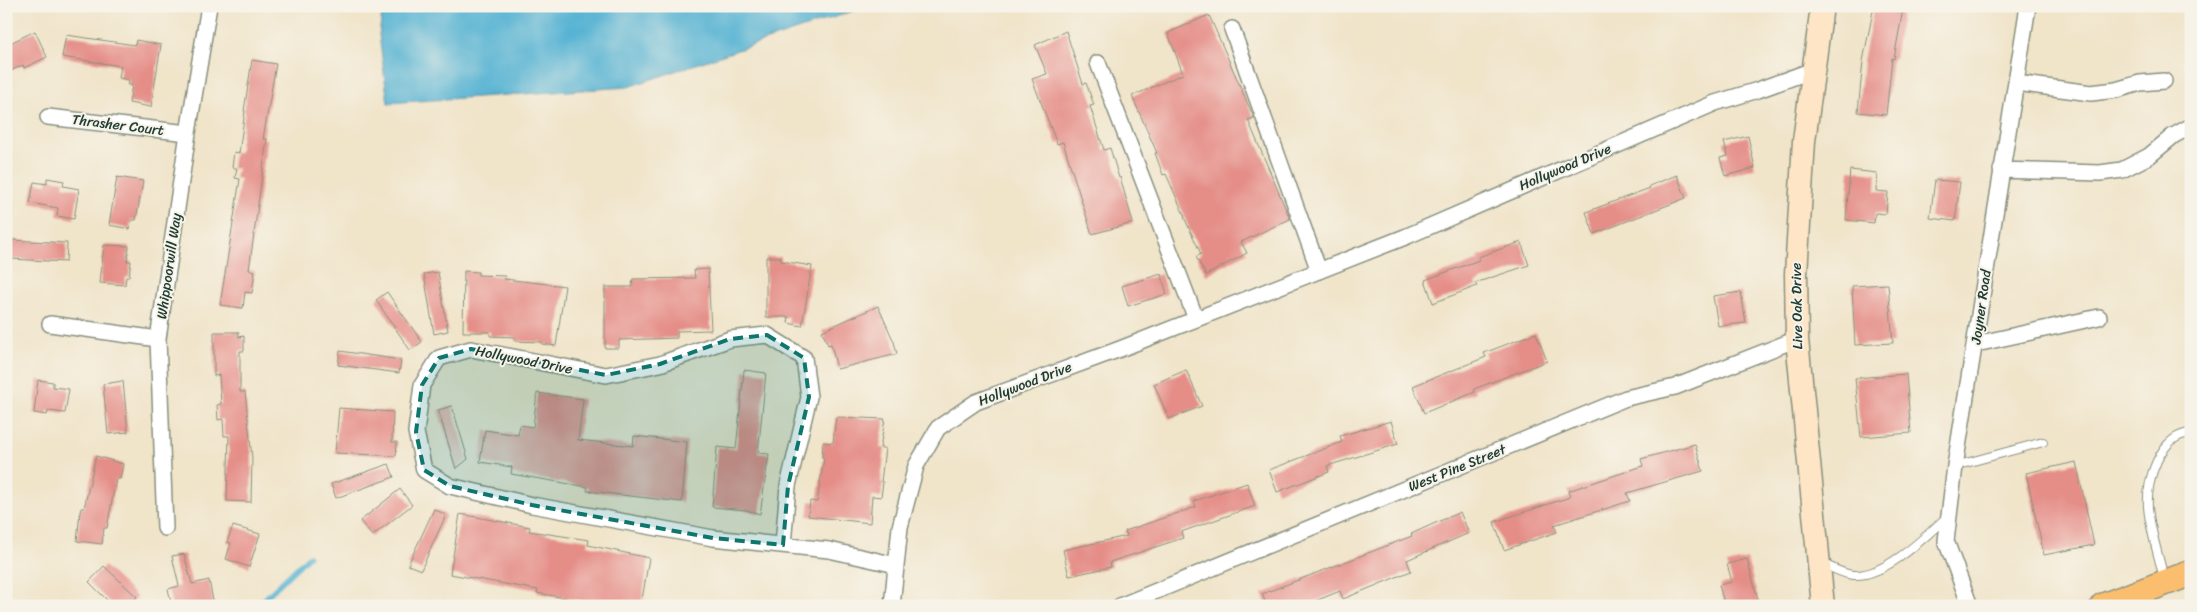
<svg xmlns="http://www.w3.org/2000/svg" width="2197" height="612" viewBox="0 0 2197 612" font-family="Sriracha,sans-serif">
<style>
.water{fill:#55b2d3;stroke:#3a7884}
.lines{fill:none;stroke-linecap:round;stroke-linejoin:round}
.stream{stroke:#55b2d3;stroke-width:5}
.building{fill:#e58e88}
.lane-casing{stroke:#88907e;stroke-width:10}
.street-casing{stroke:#88907e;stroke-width:18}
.secondary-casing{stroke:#88907e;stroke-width:25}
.primary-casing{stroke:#88907e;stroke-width:28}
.lane{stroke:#fff;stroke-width:8}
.street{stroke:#fff;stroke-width:15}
.secondary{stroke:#fde5c5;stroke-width:22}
.primary{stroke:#fabe6e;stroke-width:25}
.marked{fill:#0f766e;fill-opacity:0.2;stroke:#0f766e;stroke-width:4;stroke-dasharray:10 6;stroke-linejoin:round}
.labels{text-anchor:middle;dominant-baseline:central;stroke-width:4;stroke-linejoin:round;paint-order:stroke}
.street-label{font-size:14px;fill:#1f3d34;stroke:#f7f3e8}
</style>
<rect width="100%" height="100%" fill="#f7f3e8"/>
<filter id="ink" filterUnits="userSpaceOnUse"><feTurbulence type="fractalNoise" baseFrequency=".02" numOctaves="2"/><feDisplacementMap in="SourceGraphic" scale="10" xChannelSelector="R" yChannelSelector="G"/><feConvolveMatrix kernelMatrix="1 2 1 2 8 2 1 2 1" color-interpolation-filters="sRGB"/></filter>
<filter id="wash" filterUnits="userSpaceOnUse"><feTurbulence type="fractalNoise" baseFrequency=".0096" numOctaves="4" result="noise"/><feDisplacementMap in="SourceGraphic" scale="20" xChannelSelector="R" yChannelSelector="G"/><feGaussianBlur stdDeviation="1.12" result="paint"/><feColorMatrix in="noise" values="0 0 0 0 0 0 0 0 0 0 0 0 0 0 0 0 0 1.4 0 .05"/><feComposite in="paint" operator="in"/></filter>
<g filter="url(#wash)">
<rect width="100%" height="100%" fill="#f0e4c9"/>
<path class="water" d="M 383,6 L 868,6 L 628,87 L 388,103 L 379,35 Z"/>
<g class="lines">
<path class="stream" d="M 257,606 L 309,556"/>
</g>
<g id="blocks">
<path class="building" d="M 1874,6 L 1903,9 L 1894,59 L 1892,58 L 1886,115 L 1858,112 L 1863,61 Z
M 1209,15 L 1254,118 L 1248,120 L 1290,219 L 1241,242 L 1247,253 L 1206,275 L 1196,257 L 1201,254 L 1184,217 L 1185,217 L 1166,174 L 1163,175 L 1155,153 L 1157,153 L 1132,96 L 1183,74 L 1168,33 Z
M 35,31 L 47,57 L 24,68 L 23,65 L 6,73 L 6,45 Z
M 1066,31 L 1083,84 L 1086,83 L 1094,105 L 1090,106 L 1104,150 L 1110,148 L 1119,178 L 1120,177 L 1133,223 L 1092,234 L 1063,142 L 1057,144 L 1032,79 L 1047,74 L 1035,45 Z
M 66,35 L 135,45 L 136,40 L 161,45 L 151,107 L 129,103 L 132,85 L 128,85 L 129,80 L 119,78 L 121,66 L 62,57 Z
M 252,60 L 276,64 L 263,139 L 267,139 L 249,270 L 255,271 L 252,293 L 245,292 L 243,308 L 220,305 L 240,179 L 235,178 L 237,168 L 232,168 L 234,152 L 239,153 L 245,111 L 244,111 Z
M 1748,136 L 1755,168 L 1725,176 L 1720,158 L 1728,156 L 1724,142 Z
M 1850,170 L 1877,173 L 1876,191 L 1888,192 L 1886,214 L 1875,213 L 1874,223 L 1846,220 Z
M 1677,175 L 1686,198 L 1594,234 L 1586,212 L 1650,188 L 1649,186 Z
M 117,177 L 143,181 L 136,220 L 131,220 L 130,229 L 109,225 Z
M 47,178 L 64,181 L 63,186 L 79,189 L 74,219 L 57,216 L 58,208 L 30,203 L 34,182 L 47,184 Z
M 1935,180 L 1960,182 L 1955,221 L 1930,218 Z
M 12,240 L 67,243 L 66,262 L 11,259 Z
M 1521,242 L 1529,265 L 1475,283 L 1477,286 L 1433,303 L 1425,280 L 1479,260 L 1478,257 Z
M 104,245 L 129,246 L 127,261 L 131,261 L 129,277 L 126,277 L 125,285 L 100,283 Z
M 766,257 L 781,257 L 781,261 L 812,266 L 802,326 L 788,323 L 789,317 L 766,317 Z
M 708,269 L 711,330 L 677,331 L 677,338 L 619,340 L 619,348 L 605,348 L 605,287 L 632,287 L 633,279 L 695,278 L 694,270 Z
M 464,271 L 478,272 L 478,275 L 505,276 L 504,279 L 565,286 L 556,346 L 542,344 L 542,342 L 515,341 L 515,337 L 490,336 L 490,332 L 463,332 Z
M 438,272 L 448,331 L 434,334 L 424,274 Z
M 1161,274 L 1167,294 L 1128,306 L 1122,286 Z
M 1888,284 L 1893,343 L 1855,345 L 1852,286 Z
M 387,292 L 422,342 L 410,350 L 376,300 Z
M 1741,292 L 1746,323 L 1718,326 L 1713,296 Z
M 878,306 L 894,342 L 897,354 L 837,369 L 831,344 L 828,345 L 822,331 Z
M 214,332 L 239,332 L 238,337 L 244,336 L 244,351 L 240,351 L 240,392 L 245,392 L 252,458 L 251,502 L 227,501 L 229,436 L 224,436 L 223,419 L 218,420 L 217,405 L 221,404 L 219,375 L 214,376 Z
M 1536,333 L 1547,361 L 1474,389 L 1475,392 L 1424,413 L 1413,386 L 1486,357 L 1484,353 Z
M 340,351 L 401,360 L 399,373 L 338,365 Z
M 744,370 L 766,373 L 758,453 L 769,454 L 760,514 L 746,510 L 712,507 L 717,447 L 736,449 Z
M 1186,370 L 1202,406 L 1169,419 L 1154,384 Z
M 1906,374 L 1911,433 L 1861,437 L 1855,378 Z
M 38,380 L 53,382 L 53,387 L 69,389 L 65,413 L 48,411 L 47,415 L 34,413 Z
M 123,381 L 128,432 L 108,434 L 103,384 Z
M 537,393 L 583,399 L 578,440 L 633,446 L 634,436 L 687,442 L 682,502 L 587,491 L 588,487 L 511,474 L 512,467 L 480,462 L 485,430 L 518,435 L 520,425 L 533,427 Z
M 452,406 L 468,459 L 456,469 L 438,410 Z
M 339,408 L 393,412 L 392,442 L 397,442 L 396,456 L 335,453 Z
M 836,417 L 885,419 L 880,448 L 885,448 L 881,482 L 883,482 L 881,497 L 872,496 L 870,523 L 808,516 L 810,501 L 817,502 L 824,458 L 822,457 L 823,442 L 833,443 Z
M 1391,421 L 1398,444 L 1327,466 L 1329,472 L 1277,492 L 1269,470 L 1342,442 L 1340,436 Z
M 1695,444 L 1703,471 L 1627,493 L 1630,501 L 1554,525 L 1557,532 L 1504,550 L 1494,522 L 1570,497 L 1568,491 L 1643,466 L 1641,459 Z
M 96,456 L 123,464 L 120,479 L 116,479 L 107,528 L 104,528 L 102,544 L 77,541 L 80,512 L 81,508 L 84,508 Z
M 2076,462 L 2094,545 L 2044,555 L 2026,473 Z
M 389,464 L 394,477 L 336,498 L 331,484 Z
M 1247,483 L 1255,506 L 1181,532 L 1183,538 L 1110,562 L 1111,567 L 1069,576 L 1063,550 L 1127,536 L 1125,531 L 1196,507 L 1194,501 Z
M 400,489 L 412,505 L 372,536 L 360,521 Z
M 434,509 L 446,515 L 421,570 L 408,565 Z
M 1460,512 L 1469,533 L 1407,560 L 1411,571 L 1343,599 L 1340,591 L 1303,606 L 1267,606 L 1262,594 L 1412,536 L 1411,534 Z
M 460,514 L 530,527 L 529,531 L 589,540 L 588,545 L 649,558 L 641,606 L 594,606 L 594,603 L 537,593 L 538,590 L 450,574 Z
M 233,526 L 260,534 L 249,567 L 226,559 L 231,543 L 227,542 Z
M 184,554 L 192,584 L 209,580 L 214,606 L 172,606 L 168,589 L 179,586 L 172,556 Z
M 1747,559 L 1760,606 L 1725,606 L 1719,585 L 1732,582 L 1727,564 Z
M 104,566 L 137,597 L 129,606 L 113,606 L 89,582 Z"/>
</g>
</g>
<g filter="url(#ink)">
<use href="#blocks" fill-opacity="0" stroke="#88907e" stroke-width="1"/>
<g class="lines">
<defs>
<path id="lane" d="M 1955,466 L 2043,442
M 1821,563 C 1831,567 1844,575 1854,575 C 1885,577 1926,536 1948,516
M 2164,579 C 2159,556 2150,531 2148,507 C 2146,480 2160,435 2191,433"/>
<path id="street" d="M 1232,29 L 1319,271
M 1098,63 L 1196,319
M 2016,83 L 2091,93 L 2116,90 L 2140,83 L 2164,81
M 48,117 L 188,133
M 2001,170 L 2100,173 L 2122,170 L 2149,156 L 2173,136 L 2191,126
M 50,324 L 158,339
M 1976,344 L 2099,317
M 165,528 L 158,339 L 188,133 L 209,6
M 783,545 L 788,486 L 809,397 L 804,358 L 767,335 L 730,339 L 660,364 L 606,375 L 471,349 L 439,358 L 422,385 L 416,432 L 424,470 L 450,486 L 532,505 L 713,538 L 829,550 L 896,565
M 892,606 L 900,527 L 916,466 L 938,428 L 976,402 L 1120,349 L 1405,237 L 1715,103 L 1758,90 L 1813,70
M 1120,606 L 1626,398 L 1675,387 L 1797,339
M 1970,606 L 1946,541 L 1955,466 L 2028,6"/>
<path id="secondary" d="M 1822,6 L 1804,141 L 1796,274 L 1797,339 L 1823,606"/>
<path id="primary" d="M 2103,606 L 2191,573"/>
</defs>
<use href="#lane" class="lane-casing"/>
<use href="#street" class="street-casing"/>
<use href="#secondary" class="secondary-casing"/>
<use href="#primary" class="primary-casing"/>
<use href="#lane" class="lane"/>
<use href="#street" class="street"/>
<use href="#secondary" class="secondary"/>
<use href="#primary" class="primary"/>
</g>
</g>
<path class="marked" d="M 767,335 L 804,358 L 809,397 L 788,486 L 783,545 L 713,538 L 532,505 L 450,486 L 424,470 L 416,432 L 422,385 L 439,358 L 471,349 L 606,375 L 660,364 L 730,339 Z"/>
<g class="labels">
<g class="street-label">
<text transform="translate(118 125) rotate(7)">Thrasher Court</text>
<text transform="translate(1565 167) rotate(-23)">Hollywood Drive</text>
<text transform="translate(169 266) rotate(-82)">Whippoorwill Way</text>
<text transform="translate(1797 306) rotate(-91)">Live Oak Drive</text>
<text transform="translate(1981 307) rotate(-82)">Joyner Road</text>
<text transform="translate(524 360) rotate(11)">Hollywood Drive</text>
<text transform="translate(1025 384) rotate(-21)">Hollywood Drive</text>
<text transform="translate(1457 468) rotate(-22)">West Pine Street</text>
</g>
</g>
<rect width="2197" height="612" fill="none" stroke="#f7f3e8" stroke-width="25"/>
</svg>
